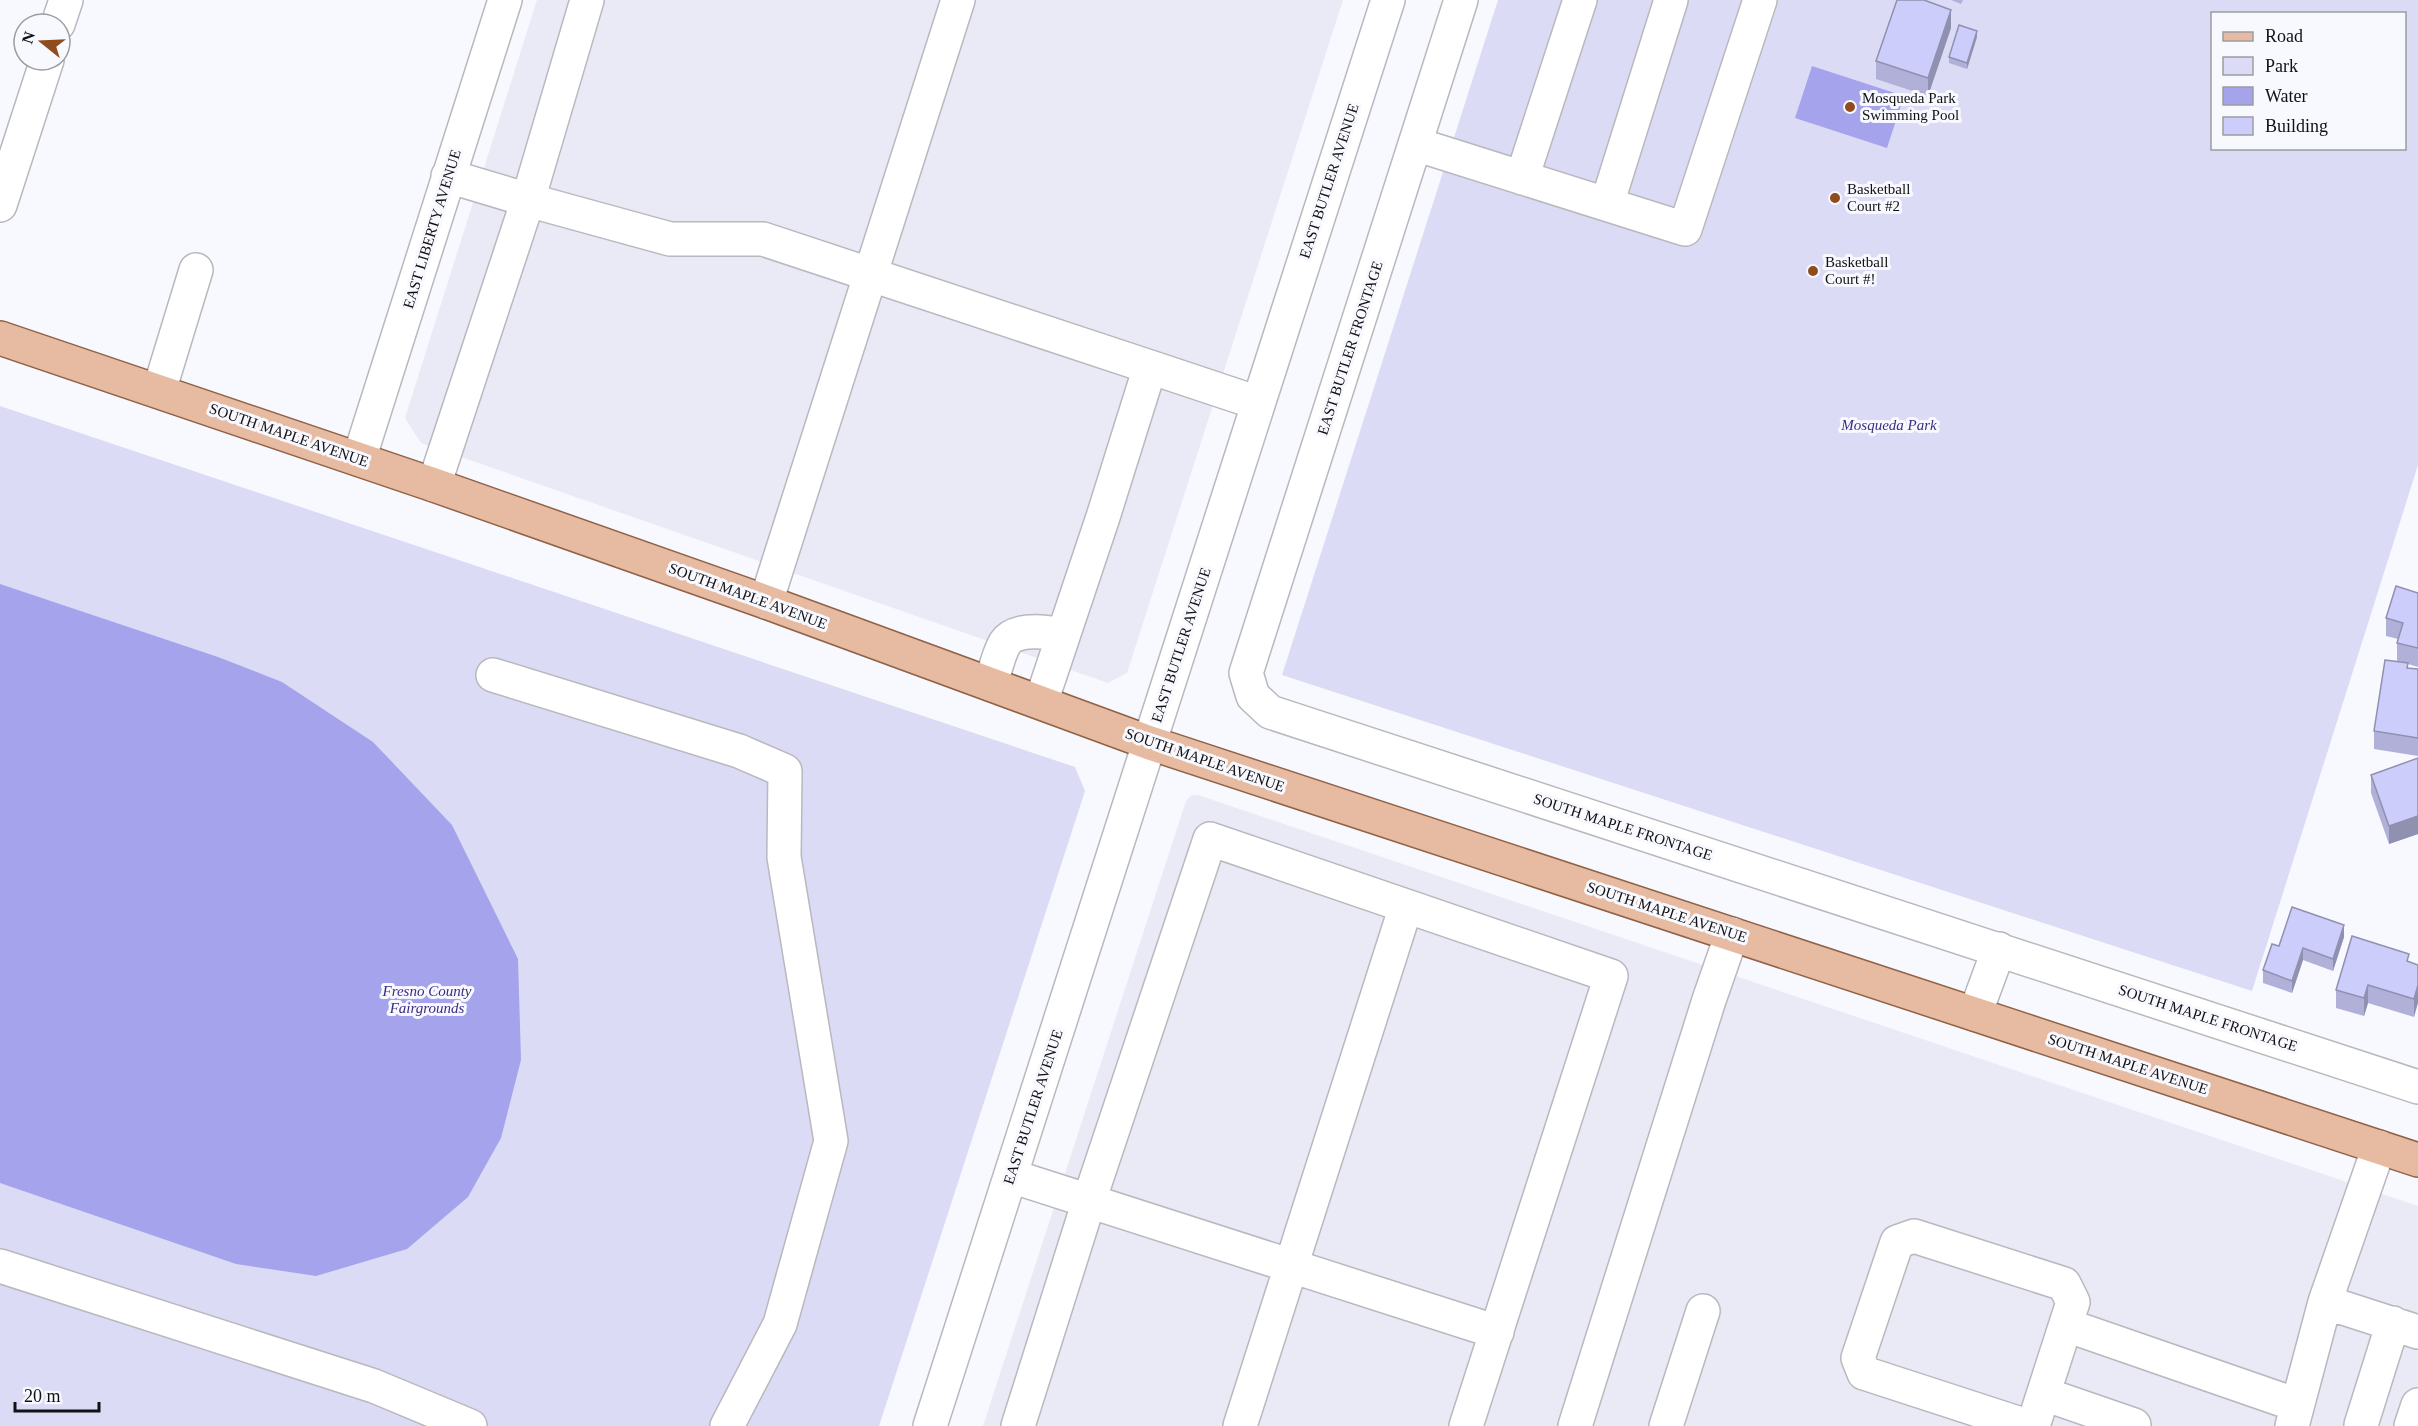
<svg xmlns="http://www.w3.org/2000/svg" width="2418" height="1426" viewBox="0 0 2418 1426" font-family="Georgia,serif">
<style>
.built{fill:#eaeaf7}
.green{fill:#dbdbf6;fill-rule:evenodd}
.water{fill:#a5a3ec}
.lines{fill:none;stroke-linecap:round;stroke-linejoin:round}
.minor-casing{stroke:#b8b8be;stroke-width:36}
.major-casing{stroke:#906246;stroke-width:36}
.minor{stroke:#fff;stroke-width:33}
.major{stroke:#e6bba1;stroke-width:33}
.wall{fill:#b0b0d8}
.shaded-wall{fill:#9090b0}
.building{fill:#cdcdfb;stroke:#9090b0;stroke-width:1.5}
.poi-dot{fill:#8f4c1d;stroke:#f8f8ff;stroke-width:2}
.labels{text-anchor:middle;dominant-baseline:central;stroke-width:6;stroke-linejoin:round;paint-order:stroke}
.poi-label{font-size:15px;fill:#111113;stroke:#f8f8ff;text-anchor:start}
.street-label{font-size:15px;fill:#111113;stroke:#f8f8ff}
.park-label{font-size:15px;font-style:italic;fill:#3a2d81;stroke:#f8f8ff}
</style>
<rect width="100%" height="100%" fill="#f8f8ff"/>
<path class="built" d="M 537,0 L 1343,0 L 1127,673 L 1108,683 L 421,443 L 405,418 Z
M 1191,795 L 1198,795 L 2418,1206 L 2418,1426 L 983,1426 L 1186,801 Z"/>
<path class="green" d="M 1498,0 L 2418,0 L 2418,465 L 2252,991 L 1282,675 ZM 2212,14 L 2404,14 L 2404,148 L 2212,148 Z
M 0,406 L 1075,767 L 1085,791 L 879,1426 L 0,1426 Z"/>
<path class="water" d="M 1812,66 L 1904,96 L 1887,148 L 1795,118 Z
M 0,584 L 218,657 L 282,682 L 373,742 L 452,825 L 518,959 L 521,1060 L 501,1138 L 468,1197 L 407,1249 L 316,1276 L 236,1264 L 0,1183 Z"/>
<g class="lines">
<defs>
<path id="minor" d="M 1461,0 L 1246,673 L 1253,696 L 1270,712 L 2418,1087
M 58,24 L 66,0
M 1415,144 L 1685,229 L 1760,0
M 448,176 L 528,200 L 587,0
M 1522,178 L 1580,0
M 1607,204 L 1671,0
M 0,205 L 47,60
M 1150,367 L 1258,403
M 159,391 L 196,270
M 359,459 L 505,0
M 434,485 L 528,200 L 670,239 L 763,239 L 1150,367 L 1103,517 L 1041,702
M 766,602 L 958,0
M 493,675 L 739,751 L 785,771 L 784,857 L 831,1141 L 780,1324 L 727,1426
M 991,684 C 995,671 998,655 1005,643 C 1015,627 1048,632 1063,635
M 1975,1014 L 1999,949
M 1011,1176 L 1497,1332
M 0,1266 L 374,1386 L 470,1426
M 2325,1302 L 2418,1332
M 2066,1325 L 2297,1405
M 2044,1394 L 2134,1425
M 2361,1425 L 2393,1323
M 930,1426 L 1388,0
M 1018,1426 L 1089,1201 L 1210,839 L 1611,976 L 1466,1426
M 1240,1426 L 1406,906
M 1575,1426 L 1709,1000 L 1732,934
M 1666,1426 L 1703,1311
M 2027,1426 L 1864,1373 L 1858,1358 L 1897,1242 L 1914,1236 L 2064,1284 L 2073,1302 L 2033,1426
M 2292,1426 L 2325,1302 L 2379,1147
M 2411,1426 L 2418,1405"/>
<path id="major" d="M 0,338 L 434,485 L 766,602 L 1150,743 L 2418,1160"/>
</defs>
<use href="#minor" class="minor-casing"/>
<use href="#major" class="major-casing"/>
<use href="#minor" class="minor"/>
<use href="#major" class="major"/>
</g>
<path class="wall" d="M 1951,0 L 1963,0 L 1961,4 Z
M 1951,28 L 1928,96 L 1876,79 L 1876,61 Z
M 1977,37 L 1967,69 L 1949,63 L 1949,57 Z
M 2418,593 L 2418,667 L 2408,664 L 2408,668 L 2418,669 L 2418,756 L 2374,749 L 2374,731 L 2407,663 L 2397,661 L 2397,643 L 2398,639 L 2386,636 L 2386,618 Z
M 2418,758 L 2418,834 L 2389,844 L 2371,793 L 2371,775 Z
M 2344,937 L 2333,971 L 2303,960 L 2292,993 L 2263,983 L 2263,970 L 2279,946 Z
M 2409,962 L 2418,965 L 2414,1017 L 2368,1003 L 2364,1016 L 2336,1008 L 2336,990 Z"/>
<path class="shaded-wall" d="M 1951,10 L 1951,28 L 1928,96 L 1928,78 Z
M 1977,31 L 1977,37 L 1967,69 L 1967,63 Z
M 2418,816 L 2418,834 L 2389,844 L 2389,826 Z
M 2344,925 L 2344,937 L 2333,971 L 2333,959 Z
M 2303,948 L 2303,960 L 2292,993 L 2292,981 Z
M 2368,985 L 2368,1003 L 2364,1016 L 2364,998 Z
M 2418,985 L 2418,1003 L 2414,1017 L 2414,999 Z"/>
<path class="building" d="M 1897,0 L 1924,0 L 1951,10 L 1928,78 L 1876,61 Z
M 1959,25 L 1977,31 L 1967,63 L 1949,57 Z
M 2396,586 L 2418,593 L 2418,648 L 2397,643 L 2403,623 L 2386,618 Z
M 2385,660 L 2408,663 L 2407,668 L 2418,669 L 2418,738 L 2374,731 Z
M 2418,758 L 2418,816 L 2389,826 L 2371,775 Z
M 2292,907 L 2344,925 L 2333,959 L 2303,948 L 2292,981 L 2263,970 L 2272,944 L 2279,946 Z
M 2352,936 L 2409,954 L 2407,961 L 2418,965 L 2418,985 L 2414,999 L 2368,985 L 2364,998 L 2336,990 Z"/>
<g class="poi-dot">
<circle cx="1850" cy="107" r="6"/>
<circle cx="1835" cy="198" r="6"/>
<circle cx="1813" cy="271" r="6"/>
</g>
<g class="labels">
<g class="poi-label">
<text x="1862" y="98">Mosqueda Park<tspan x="1862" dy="17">Swimming Pool</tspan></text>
<text x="1847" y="189">Basketball<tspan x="1847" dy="17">Court #2</tspan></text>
<text x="1825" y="262">Basketball<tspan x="1825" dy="17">Court #!</tspan></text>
</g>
<g class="street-label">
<text transform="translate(1329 181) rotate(-72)">EAST BUTLER AVENUE</text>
<text transform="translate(432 229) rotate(-73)">EAST LIBERTY AVENUE</text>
<text transform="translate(1350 348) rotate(-72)">EAST BUTLER FRONTAGE</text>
<text transform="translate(289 435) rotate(19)">SOUTH MAPLE AVENUE</text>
<text transform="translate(748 596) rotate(20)">SOUTH MAPLE AVENUE</text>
<text transform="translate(1181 645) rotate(-72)">EAST BUTLER AVENUE</text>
<text transform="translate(1205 760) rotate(19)">SOUTH MAPLE AVENUE</text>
<text transform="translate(1623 827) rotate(18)">SOUTH MAPLE FRONTAGE</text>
<text transform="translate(1667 912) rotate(18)">SOUTH MAPLE AVENUE</text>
<text transform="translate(2208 1018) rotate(18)">SOUTH MAPLE FRONTAGE</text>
<text transform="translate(2128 1064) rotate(18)">SOUTH MAPLE AVENUE</text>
<text transform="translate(1033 1107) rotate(-72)">EAST BUTLER AVENUE</text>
</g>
<g class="park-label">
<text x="1889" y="425">Mosqueda Park</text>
<text x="427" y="991">Fresno County<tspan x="427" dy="17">Fairgrounds</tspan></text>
</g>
</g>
<rect x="2211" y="12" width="195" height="138" fill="#f8f8ff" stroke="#9c9ca1" stroke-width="1.5"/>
<rect x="2223" y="32" width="30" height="9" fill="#e6bba1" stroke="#9c9ca1" stroke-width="1.5"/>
<text x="2265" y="42" font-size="18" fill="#111113">Road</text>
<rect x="2223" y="57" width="30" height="18" fill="#dbdbf6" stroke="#9c9ca1" stroke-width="1.5"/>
<text x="2265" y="72" font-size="18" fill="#111113">Park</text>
<rect x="2223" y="87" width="30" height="18" fill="#a5a3ec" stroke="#9c9ca1" stroke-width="1.5"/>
<text x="2265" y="102" font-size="18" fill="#111113">Water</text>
<rect x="2223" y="117" width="30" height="18" fill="#cdcdfb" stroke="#9c9ca1" stroke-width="1.5"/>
<text x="2265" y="132" font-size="18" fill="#111113">Building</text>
<g transform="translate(42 42) rotate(288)"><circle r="28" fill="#f8f8ff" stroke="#9c9ca1" stroke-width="1.5"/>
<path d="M0-4.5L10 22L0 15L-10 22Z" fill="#8f4c1d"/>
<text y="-9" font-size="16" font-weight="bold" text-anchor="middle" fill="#111113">N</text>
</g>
<path d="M15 1402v9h84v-9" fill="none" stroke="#111113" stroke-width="3"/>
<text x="24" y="1402" font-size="18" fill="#111113" stroke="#f8f8ff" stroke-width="4.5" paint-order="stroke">20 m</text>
</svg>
